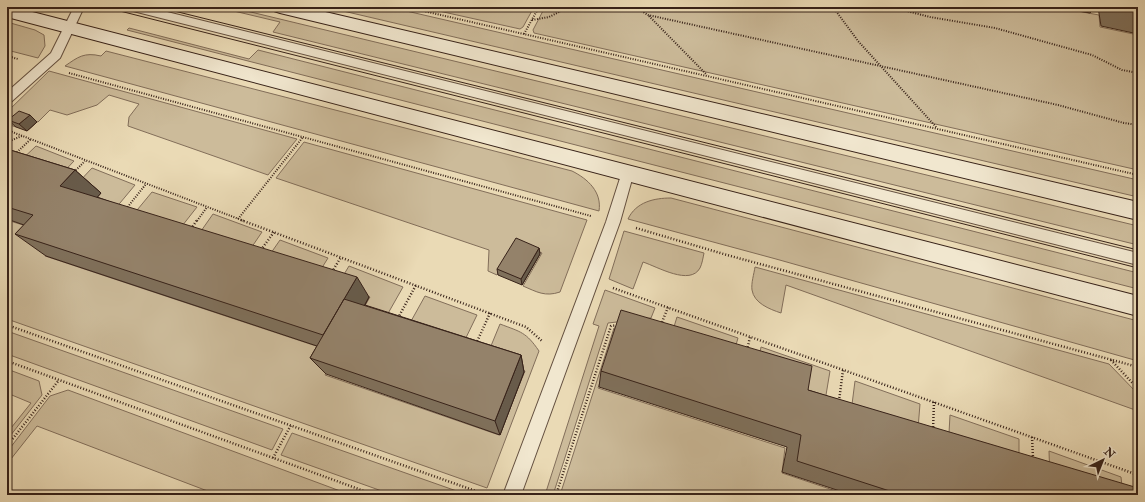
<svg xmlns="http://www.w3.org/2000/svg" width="1145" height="502" viewBox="0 0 1145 502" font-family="'IM FELL Double Pica',serif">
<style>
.green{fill:#ccbb9a;stroke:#826e5a}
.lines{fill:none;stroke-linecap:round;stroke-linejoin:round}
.lane-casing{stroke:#645040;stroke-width:2}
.secondary-casing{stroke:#372219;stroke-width:2}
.path-far1{stroke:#372219;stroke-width:2;stroke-dasharray:1 1.5;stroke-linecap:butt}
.path{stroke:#372219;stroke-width:2.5;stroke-dasharray:1 2;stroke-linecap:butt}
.lane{fill:#f1e7cf;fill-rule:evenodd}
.secondary{fill:#f1e7cf;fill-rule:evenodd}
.tram{stroke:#372219;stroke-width:1}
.wall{fill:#7f705b;stroke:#372219}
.shaded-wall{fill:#685b4a;stroke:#372219}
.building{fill:#94826a;stroke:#372219}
</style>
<rect width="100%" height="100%" fill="#eadab5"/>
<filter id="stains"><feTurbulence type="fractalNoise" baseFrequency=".005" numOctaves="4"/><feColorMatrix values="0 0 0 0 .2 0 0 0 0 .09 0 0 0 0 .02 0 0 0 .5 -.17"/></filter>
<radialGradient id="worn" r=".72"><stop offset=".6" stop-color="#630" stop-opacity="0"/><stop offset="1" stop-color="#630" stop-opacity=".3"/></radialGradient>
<path class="green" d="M 217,7 L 230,7 L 1138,226 L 1138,245 L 273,32 L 280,22 Z
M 326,7 L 389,7 L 1138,180 L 1138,197 Z
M 421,7 L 534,7 L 523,27 L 520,29 Z
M 545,7 L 1055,7 L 1099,15 L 1100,27 L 1138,35 L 1138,170 L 534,33 L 533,30 Z
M 7,22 L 35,30 L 44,35 L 45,46 L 38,58 L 7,50 Z
M 129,28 L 249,59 L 258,50 L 1138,273 L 1138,289 L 127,30 Z
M 106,51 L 572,171 C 588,179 602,192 599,211 L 65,66 C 78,57 84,52 101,56 Z
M 49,71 L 297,139 L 268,175 L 128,126 L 129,117 L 139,104 L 109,95 L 97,105 L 67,115 L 50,110 L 38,122 L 27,118 L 16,127 L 7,124 L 7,112 Z
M 304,142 L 587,220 L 560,292 C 545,297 537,292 523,286 L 542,253 L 516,243 L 497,275 L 488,271 L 489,250 L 276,178 Z
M 36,146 L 74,161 L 57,179 L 15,166 Z
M 92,168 L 135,185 L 110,215 L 89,208 L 101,193 L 76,185 Z
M 152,192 L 197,207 L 175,235 L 128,221 Z
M 671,198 L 1138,321 L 1138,361 L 776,259 L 628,219 C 636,202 654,198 671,198 Z
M 213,214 L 262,232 L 245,257 L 194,241 Z
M 7,220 L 61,237 L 45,256 L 337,353 L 325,375 L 499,435 L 525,371 L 486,358 L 500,324 C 521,332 526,332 539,351 L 487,488 L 7,319 Z
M 624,231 L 704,253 C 703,258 702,264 700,268 C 690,286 658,267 643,262 L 633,289 L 609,279 Z
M 280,240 L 328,258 L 315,279 L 264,263 Z
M 349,266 L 403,287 L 382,324 L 359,316 L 370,297 L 337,286 Z
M 755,267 L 1109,364 L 1138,394 L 1138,411 L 786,285 L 781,313 C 769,309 754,303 752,290 C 751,283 754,274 755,267 Z
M 605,290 L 655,308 L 651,318 L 608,323 L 553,495 L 545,495 L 599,326 L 593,324 Z
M 425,296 L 477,315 L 460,350 L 405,332 Z
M 677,317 L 738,338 L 731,362 L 669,343 Z
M 614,328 L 618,328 L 598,388 L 785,448 L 782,473 L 848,495 L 560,495 Z
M 7,331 L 283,429 L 272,450 L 7,354 Z
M 761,347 L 830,371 L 823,413 L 757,369 Z
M 7,369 L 39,381 L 42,395 L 7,440 L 7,433 L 31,403 L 7,393 Z
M 855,381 L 920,404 L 917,441 L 850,420 Z
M 68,390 L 351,495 L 218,495 L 37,426 L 7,464 L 7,452 L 50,396 Z
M 950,415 L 1019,439 L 1019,472 L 948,451 Z
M 292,433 L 468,495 L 393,495 L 281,455 Z
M 1049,451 L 1121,477 L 1123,495 L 1050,481 Z"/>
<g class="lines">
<defs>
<path id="lane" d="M 74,7 L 84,7 L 60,58 L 11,102 L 7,103 L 7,92 L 51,53 Z
M 128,7 L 147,7 L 1138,253 L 1138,265 L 133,11 L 129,10 Z
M 628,167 L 633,168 L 634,172 L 620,222 L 521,495 L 503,495 L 606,222 L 622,172 L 623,168 Z"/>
<path id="secondary" d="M 7,7 L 13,7 L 1138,296 L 1138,316 L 7,17 Z
M 272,7 L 304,7 L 1138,202 L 1138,220 L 280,13 L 274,11 Z"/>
</defs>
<use href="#lane" class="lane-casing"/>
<use href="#secondary" class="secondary-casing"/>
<path class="path-far1" d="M 406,7 L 1138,175
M 635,7 L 648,15 L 1058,105 L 1124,123 L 1138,125
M 833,7 L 858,41 L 937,128
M 891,7 L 930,17 L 995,28 L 1092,55 L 1122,70 L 1138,73
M 649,16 L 707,75
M 532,20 L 549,17 L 569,7
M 524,34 L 539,7
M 7,56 L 18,59
M 69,73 L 591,216
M 7,130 L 244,221
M 7,142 L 22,136
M 15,154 L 31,139
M 74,172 L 85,161
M 126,209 L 146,184
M 238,219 L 303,137
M 197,221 L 207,207"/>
<path class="path" d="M 241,220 L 526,327 L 542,341
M 636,228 L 727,255 L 1138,367
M 191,229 L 197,220
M 261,250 L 274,232
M 332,272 L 341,257
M 613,288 L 1138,475
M 398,318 L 416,285
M 7,325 L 487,495
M 661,325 L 668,307
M 476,344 L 490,313
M 747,350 L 750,337
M 1111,360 L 1138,389
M 7,361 L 375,495
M 839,401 L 843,370
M 933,430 L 934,402
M 1032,437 L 1033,458
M 7,446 L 59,380
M 273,458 L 291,425
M 1136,474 L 1138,492
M 556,495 L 611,326 L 618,325"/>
<use href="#lane" class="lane"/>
<use href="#secondary" class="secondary"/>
<path class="tram" d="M 104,7 L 1138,268
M 158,7 L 1138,250"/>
</g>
<path class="wall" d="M 1057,7 L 1096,7 L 1090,13 Z
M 1098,7 L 1138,7 L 1138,34 L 1101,26 Z
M 8,120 L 37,122 L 27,131 L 16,127 Z
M 7,149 L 75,170 L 101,193 L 97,197 L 369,297 L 365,305 L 521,355 L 524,372 L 500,435 L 326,374 L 310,358 L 317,346 L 46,256 L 15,234 L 24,225 L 7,219 Z
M 539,248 L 540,254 L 522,285 L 498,275 L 497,269 Z
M 601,371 L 808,390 L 1138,495 L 852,495 L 782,472 L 787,447 L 599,387 Z"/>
<path class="shaded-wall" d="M 30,115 L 37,122 L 27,131 L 19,124 Z
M 75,170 L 101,193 L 87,209 L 60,186 Z
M 539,248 L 540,254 L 522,285 L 521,279 Z
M 357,277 L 369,297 L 338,353 L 323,335 Z
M 521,355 L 524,372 L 500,435 L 495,421 Z"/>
<path class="building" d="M 19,111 L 30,115 L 19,124 L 8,120 Z
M 7,149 L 75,170 L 60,186 L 357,277 L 323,335 L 15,234 L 33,215 L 7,207 Z
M 516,238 L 539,248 L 521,279 L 497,269 Z
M 344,299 L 521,355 L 495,421 L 310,358 Z
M 621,310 L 812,366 L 808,390 L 1138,488 L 1138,495 L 902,495 L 797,461 L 801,435 L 601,371 Z"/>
<rect width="1145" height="502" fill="none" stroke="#eadab5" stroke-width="24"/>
<rect x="8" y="8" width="1129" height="486" fill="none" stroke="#372219" stroke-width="2"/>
<rect x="12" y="12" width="1121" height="478" fill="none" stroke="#372219"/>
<g transform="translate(1103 460) rotate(43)" stroke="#f1e7cf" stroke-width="3" paint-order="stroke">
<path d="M0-3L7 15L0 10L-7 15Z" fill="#372219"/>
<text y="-6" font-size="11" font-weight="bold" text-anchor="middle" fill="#372219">N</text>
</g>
<rect width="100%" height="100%" filter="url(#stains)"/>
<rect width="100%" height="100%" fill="url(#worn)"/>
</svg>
